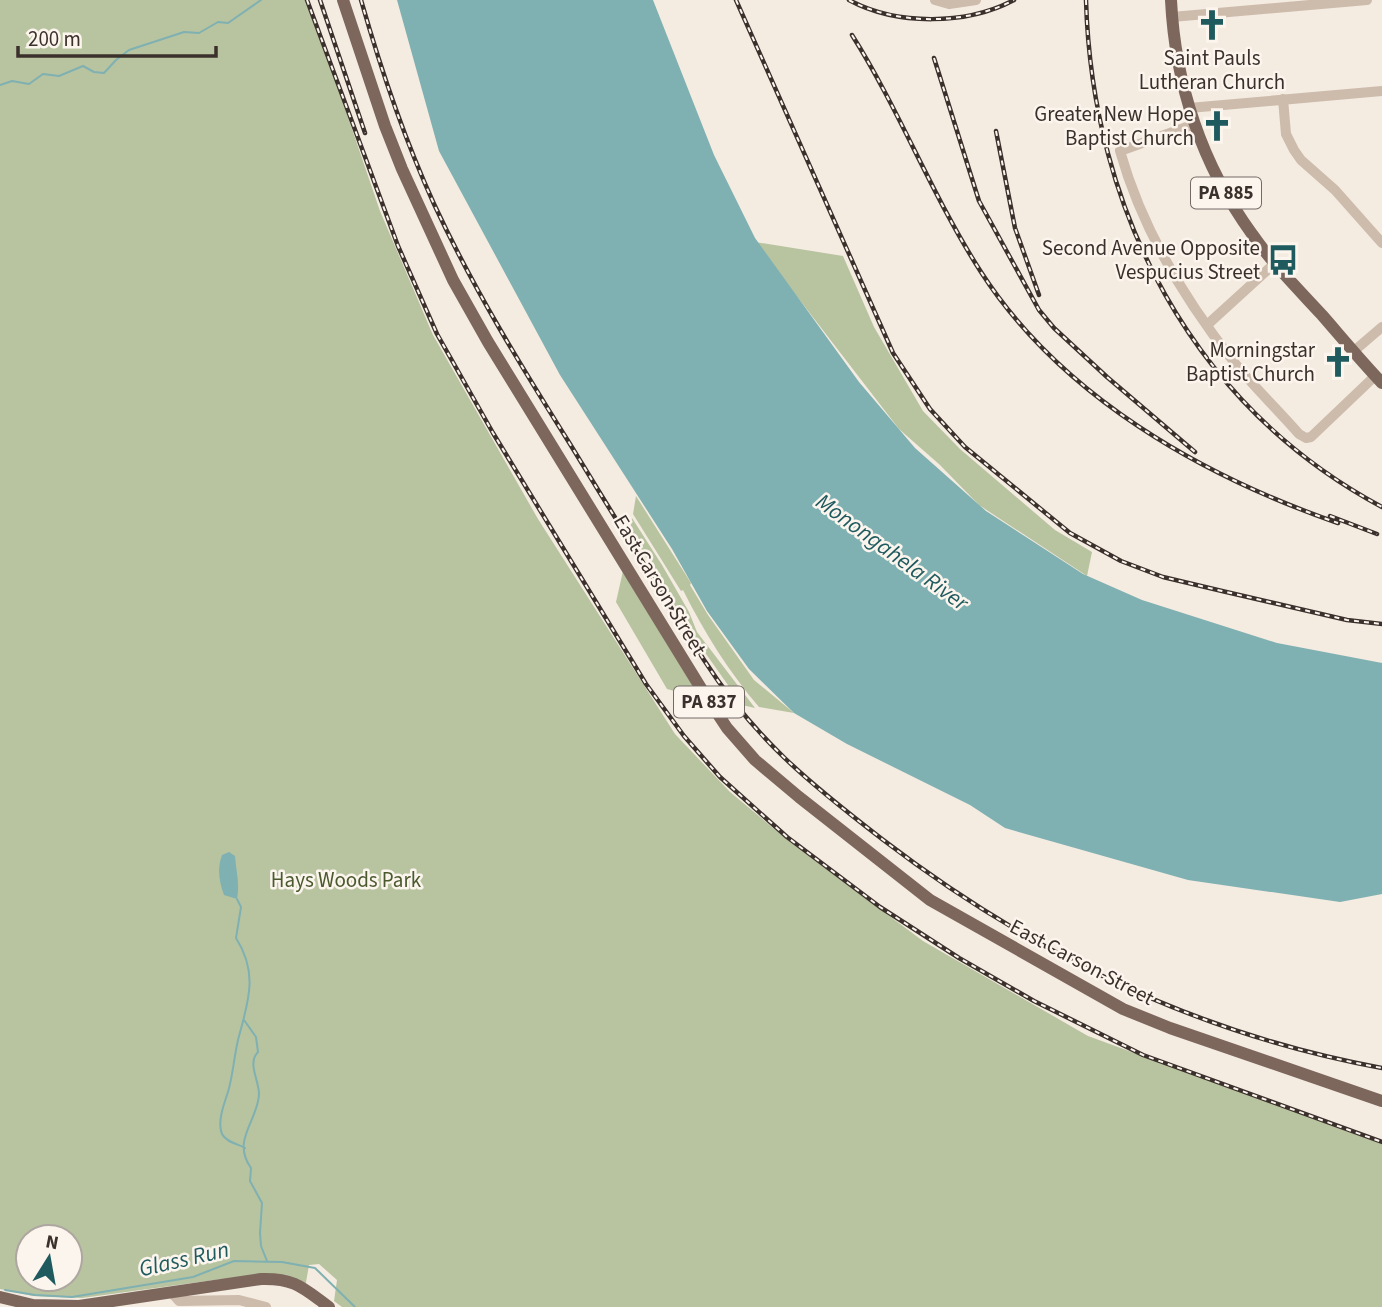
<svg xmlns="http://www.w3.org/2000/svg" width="1382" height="1307" viewBox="0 0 1382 1307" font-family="'Source Sans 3',sans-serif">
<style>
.green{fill:#b8c4a0;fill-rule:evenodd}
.water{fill:#7fb0b2}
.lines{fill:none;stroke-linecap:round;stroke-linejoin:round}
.stream{stroke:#7fb0b2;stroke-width:2}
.minor{stroke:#cdbbac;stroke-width:10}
.major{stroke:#7d675c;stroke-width:12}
.rail-casing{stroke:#3b302b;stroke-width:4.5}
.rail{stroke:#fbf5ee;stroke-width:2;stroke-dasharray:5;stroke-linecap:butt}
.labels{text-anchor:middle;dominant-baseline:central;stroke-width:5;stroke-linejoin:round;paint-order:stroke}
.shield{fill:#fbf5ee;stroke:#756b66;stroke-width:2}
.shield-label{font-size:19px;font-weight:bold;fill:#3b302b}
.poi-label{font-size:21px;fill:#3b302b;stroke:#fbf5ee;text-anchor:end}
.street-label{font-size:21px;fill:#3b302b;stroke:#fbf5ee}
.park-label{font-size:21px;fill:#4a5a2e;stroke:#fbf5ee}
.water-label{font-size:23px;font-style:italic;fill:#1f5a5e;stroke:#fbf5ee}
</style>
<rect width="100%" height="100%" fill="#f4ebe1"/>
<path class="green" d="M 0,0 L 308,0 L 380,211 L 433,335 L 538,519 L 675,734 L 730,792 L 790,842 L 923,941 L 1088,1036 L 1382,1144 L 1382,1307 L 342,1307 L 334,1301 L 337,1280 L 319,1264 L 309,1265 L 305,1288 L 222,1279 L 82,1298 L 33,1296 L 0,1289 ZM 28,1237 L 70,1237 L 70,1279 L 28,1279 Z
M 755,242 L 843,256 L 874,327 L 923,411 L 960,449 L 1055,530 L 1092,552 L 1087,576 L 979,505 L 940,465 L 899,429 Z
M 636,496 L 691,583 L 690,585 L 708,615 L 754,680 L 794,713 L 759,707 C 729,672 704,632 683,590 L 681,591 L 633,514 Z
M 632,518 L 662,565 L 689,612 L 697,632 L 755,708 L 742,705 L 692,634 L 630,530 Z
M 623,571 L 700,698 L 667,689 L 616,602 Z"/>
<path class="water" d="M 397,0 L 653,0 L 714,155 L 755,238 L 859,382 L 915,448 L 986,511 L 1083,574 L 1142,600 L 1277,643 L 1382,663 L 1382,894 L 1340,902 L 1188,880 L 1005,828 L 970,805 L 847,744 L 794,713 L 749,669 L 707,611 L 672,549 L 560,375 L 439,151 Z
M 229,852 L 235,856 C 236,871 240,883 237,899 L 224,895 C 219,882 217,868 222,855 Z"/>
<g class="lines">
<path class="stream" d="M 0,85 L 12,81 L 29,84 L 43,74 L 59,76 L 83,66 L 94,72 L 104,73 L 116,60 L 129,50 L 184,32 L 199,33 L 218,22 L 228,23 L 261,0
M 237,899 L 241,907 L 236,938 C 259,974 248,1002 238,1040 C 234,1057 233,1075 228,1092 C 224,1104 217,1122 222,1134 C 226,1142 238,1144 245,1148
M 244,1020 L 256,1037 L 258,1052 C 247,1063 259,1080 259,1094 C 258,1121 231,1140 251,1168 L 250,1181 L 262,1203 L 260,1233 L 261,1246 L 267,1261
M 5,1290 L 35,1295 L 72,1297 L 193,1277 L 234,1261 L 282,1262 L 315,1268 L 355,1307"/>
<path class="minor" d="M 935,0 L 949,4 L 976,0
M 1172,17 L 1367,0
M 1283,99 L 1286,134 L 1294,150 L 1301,160 L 1335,190 L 1382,243
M 1189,108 L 1382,91
M 1195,124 L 1120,151 C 1142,229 1184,299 1234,362 C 1254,387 1278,410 1299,434 L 1306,438 L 1311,437 L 1375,376
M 1207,325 L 1276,262
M 1354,351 L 1382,327
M 172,1293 L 179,1301 L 239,1300 L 266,1307"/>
<path class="major" d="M 343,0 L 385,126 L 402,169 L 453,280 L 488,342 L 702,690 L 727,728 L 755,760 L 799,797 L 930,900 L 1123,1009 L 1170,1028 L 1382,1101
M 1171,0 C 1175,84 1202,165 1252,234 C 1272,263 1298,289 1322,315 C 1342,338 1361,361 1382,383
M 0,1297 L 33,1305 L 79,1306 L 261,1279 C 295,1278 303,1288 329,1307"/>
<defs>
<path id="rail" d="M 307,0 L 398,246 L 437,334 L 493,433 L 646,684 L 684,736 L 720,777 L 787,837 L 880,907 L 959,958 L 1034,1001 L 1143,1055 L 1382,1142
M 320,0 L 365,133
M 361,0 C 381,70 404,138 434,204 C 473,288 521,366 570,444 C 614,516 658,588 704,660 C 755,739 808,782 882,839 C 1031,953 1196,1034 1382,1068
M 736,0 L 893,353 L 930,409 L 965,447 L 1070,533 L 1121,561 L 1163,577 L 1222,591 L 1347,620 L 1382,624
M 849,0 C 897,26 967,25 1014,0
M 1086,0 C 1092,211 1192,405 1382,507
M 852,35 C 900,111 932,196 981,272 C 1061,396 1202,476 1338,523
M 934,58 L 979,201 L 1039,310 L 1054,328 L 1107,377 L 1195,452
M 996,131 L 1015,228 L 1039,295
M 1330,516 L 1377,534"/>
</defs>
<use href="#rail" class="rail-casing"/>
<use href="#rail" class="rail"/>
</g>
<defs>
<symbol id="church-bare" viewBox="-9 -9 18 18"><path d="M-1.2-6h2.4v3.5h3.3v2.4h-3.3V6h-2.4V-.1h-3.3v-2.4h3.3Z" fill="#1f5a5e" stroke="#fbf5ee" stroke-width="2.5" paint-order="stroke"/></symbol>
<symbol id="bus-bare" viewBox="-9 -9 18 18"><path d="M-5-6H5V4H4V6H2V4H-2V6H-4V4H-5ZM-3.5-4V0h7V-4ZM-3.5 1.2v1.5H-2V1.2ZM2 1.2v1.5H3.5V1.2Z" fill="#1f5a5e" stroke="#fbf5ee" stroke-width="2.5" paint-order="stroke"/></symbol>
</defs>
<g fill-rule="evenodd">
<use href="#church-bare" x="1190" y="3" width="44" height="44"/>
<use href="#church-bare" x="1195" y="104" width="44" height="44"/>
<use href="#bus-bare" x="1261" y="238" width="44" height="44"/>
<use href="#church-bare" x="1316" y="340" width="44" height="44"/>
</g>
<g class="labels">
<g class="shield">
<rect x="1191" y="177.5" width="70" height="31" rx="5"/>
<rect x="674" y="686.5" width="70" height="31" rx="5"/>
</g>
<g class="shield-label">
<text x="1226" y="193">PA 885</text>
<text x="709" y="702">PA 837</text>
</g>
<g class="poi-label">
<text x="1212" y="58" text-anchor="middle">Saint Pauls<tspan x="1212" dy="24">Lutheran Church</tspan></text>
<text x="1194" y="114">Greater New Hope<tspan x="1194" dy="24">Baptist Church</tspan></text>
<text x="1260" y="248">Second Avenue Opposite<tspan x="1260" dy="24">Vespucius Street</tspan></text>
<text x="1315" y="350">Morningstar<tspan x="1315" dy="24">Baptist Church</tspan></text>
</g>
<g class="street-label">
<text transform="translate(660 585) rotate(59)">East Carson Street</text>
<text transform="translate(1082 962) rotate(28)">East Carson Street</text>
</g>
<g class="park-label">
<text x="346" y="880">Hays Woods Park</text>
</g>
<g class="water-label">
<text transform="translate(892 552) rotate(36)">Monongahela River</text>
<text transform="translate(184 1259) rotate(-13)">Glass Run</text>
</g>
</g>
<g transform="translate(49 1258) rotate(11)"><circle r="33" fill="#fbf5ee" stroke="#aea6a0" stroke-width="2"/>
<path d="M0-5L12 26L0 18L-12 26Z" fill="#1f5a5e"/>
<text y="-10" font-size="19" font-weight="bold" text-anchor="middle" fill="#3b302b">N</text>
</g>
<path d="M18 46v10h198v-10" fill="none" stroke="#3b302b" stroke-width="3.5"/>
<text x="28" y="46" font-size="21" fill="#3b302b" stroke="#fbf5ee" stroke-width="5" paint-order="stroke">200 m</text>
</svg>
